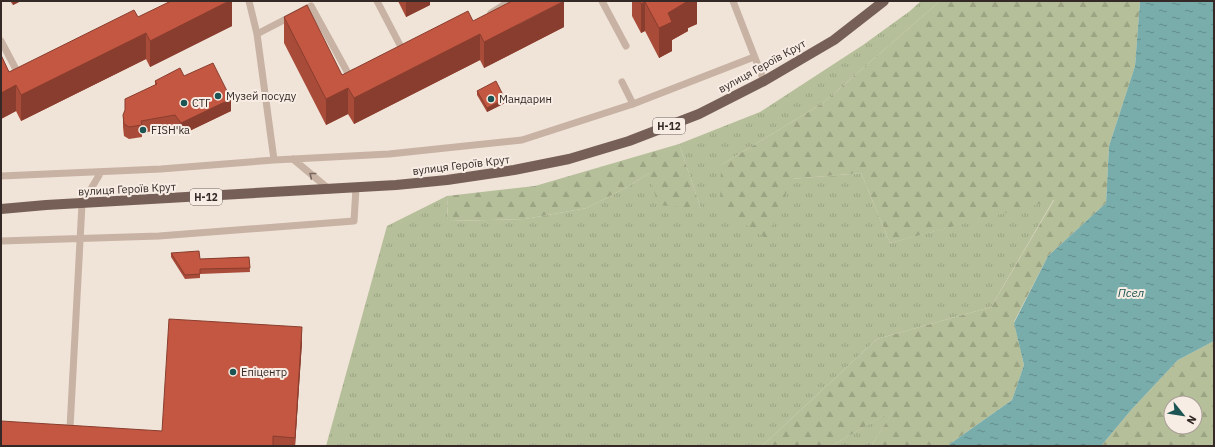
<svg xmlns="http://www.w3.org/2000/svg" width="1215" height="447" viewBox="0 0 1215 447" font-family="'IBM Plex Sans',sans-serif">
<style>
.grass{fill:url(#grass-tufts)}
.forest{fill:url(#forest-firs);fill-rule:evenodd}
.water{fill:url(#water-ripples)}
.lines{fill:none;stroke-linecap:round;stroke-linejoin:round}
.service{stroke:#c8b2a4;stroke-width:7}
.primary{stroke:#765f57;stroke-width:10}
.wall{fill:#a94b39}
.shaded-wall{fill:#893d2e}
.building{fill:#c45742;stroke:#893d2e}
.oneway{stroke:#77675f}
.poi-dot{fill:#1c5453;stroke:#f8ede4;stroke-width:1.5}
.labels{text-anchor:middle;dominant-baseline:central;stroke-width:4;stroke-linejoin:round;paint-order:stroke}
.shield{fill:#f8ede4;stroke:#6f645f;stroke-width:1}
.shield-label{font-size:10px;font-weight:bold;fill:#342926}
.street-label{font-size:11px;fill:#342926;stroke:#f8ede4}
.poi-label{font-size:11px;fill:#342926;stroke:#f8ede4;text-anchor:start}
.water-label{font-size:12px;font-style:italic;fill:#1c5453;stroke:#f8ede4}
</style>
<defs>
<pattern id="grass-tufts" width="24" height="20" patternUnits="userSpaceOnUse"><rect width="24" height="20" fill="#b5bf99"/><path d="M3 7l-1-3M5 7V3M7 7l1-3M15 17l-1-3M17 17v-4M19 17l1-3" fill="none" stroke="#9ca484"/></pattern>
<pattern id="forest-firs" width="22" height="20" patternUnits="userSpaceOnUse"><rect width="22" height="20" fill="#b5bf99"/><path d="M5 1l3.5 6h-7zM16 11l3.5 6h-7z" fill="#9ca484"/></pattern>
<pattern id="water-ripples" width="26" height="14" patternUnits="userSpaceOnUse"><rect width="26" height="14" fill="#78adab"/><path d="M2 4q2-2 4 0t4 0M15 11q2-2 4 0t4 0" fill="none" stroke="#638d8b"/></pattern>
</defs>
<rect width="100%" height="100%" fill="#f0e3d8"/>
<path class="grass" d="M 921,1 L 940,1 L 823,103 L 721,165 L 792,179 L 861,173 L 890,243 L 1054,199 L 991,307 L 877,339 L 762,446 L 326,446 L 387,226 L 447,196 L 448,221 L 525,219 L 587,208 L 629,186 L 649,173 L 701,209 L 679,144 L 760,112 L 863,45 L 910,11 Z
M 895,409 L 871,446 L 831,446 Z"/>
<path class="forest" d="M 940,1 L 1140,1 L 1135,66 L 1109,146 L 1106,203 L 1048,256 L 1014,322 L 1024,365 L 1012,400 L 947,446 L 871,446 L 894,410 L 831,446 L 762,446 L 877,339 L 991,307 L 1054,200 L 890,243 L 861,173 L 792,179 L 767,239 L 720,208 L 721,165 L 823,103 Z
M 679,144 L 701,209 L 658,205 L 649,173 L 629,186 L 587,208 L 525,219 L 448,221 L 447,196 L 535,186 Z
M 1214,341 L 1214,446 L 1101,446 L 1132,409 L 1178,360 ZM 1171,403 L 1195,403 L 1195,427 L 1171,427 Z"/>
<path class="water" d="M 1140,1 L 1214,1 L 1214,341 L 1178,360 L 1132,409 L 1101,446 L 947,446 L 1012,400 L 1024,365 L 1014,323 L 1048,256 L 1106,203 L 1109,146 L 1135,66 Z"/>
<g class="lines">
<path class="service" d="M 249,1 L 257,34 L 274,160
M 377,1 L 401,47
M 602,1 L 626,46
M 733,1 L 764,81
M 491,13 L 510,1
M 257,34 L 311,6 L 349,75 L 354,72
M 1,41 L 20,77
M 622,82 L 633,104
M 293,159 L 330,190
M 1,176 L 161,169 L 274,160 L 389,154 L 522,140 L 633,104 L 754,57
M 1,241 L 159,236 L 354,221 L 356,188
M 63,428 L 70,428 L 82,204 L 101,172"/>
<path class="primary" d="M 1,209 L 46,205 L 396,185 L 447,180 L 514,170 L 569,159 L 629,141 L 699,114 L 764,81 L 834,40 L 884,1"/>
</g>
<path class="wall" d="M 10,1 L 21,1 L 13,5 Z
M 232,1 L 232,26 L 150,67 L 146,59 L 21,121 L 16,111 L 1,119 L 1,55 L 9,72 Z
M 398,1 L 430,1 L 430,5 L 406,17 Z
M 632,1 L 697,1 L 697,24 L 688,28 L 688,31 L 672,40 L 672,51 L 659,58 L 645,31 L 641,33 L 632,16 Z
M 284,17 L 342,75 L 473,21 L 564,27 L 484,68 L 480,60 L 354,124 L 348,114 L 326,125 L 284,43 Z
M 184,76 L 231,111 L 181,135 L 175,127 L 142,133 L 142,137 L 129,139 L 124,136 L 123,127 L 123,115 L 155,85 L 155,81 Z
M 477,91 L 505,103 L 487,112 L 477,95 Z
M 171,253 L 200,259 L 249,257 L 250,272 L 200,274 L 200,278 L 185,279 L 171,257 Z
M 302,342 L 295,446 L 1,446 L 162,431 Z"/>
<path class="shaded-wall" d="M 13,1 L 21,1 L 13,5 Z
M 229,1 L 232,1 L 232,26 L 150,67 L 150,41 Z
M 406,1 L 430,1 L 430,5 L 406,17 Z
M 564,1 L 564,27 L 484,68 L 484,42 Z
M 687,1 L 697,1 L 697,24 L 688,28 L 688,31 L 672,40 L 672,51 L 659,58 L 659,28 L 668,13 Z
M 645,2 L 645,31 L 641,33 L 641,4 Z
M 146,33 L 146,59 L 21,121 L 21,95 Z
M 480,34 L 480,60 L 354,124 L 354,98 Z
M 16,85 L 16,111 L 1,119 L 1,93 Z
M 348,88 L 348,114 L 326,125 L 326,99 Z
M 231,99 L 231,111 L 181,135 L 181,123 Z
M 505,99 L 505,103 L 487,112 L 487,108 Z
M 302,327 L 302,342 L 295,446 L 295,438 Z"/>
<path class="building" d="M 171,1 L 229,1 L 150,41 L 146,33 L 21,95 L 16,85 L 1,93 L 1,55 L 9,72 L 134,10 L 138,17 Z
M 512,1 L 564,1 L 484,42 L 480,34 L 354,98 L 348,88 L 326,99 L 284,17 L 307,5 L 342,75 L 468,11 L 473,21 Z
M 639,1 L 688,1 L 668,13 L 672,22 L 659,28 L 645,2 L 641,4 Z
M 213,63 L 231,99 L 181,123 L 175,115 L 141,121 L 142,125 L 129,127 L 124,124 L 123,115 L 125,110 L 125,99 L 157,84 L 155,81 L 180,68 L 184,76 Z
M 496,81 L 505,99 L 487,108 L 477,91 Z
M 199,251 L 200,259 L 249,257 L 250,268 L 200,269 L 200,274 L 185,275 L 171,253 Z
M 169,319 L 302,327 L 295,438 L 273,436 L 273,446 L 1,446 L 1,421 L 162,431 Z"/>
<defs><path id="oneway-chevron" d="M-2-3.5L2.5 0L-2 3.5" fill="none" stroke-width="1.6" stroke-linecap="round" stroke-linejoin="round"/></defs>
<use class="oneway" href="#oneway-chevron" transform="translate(312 175) rotate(-141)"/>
<g class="poi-dot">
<circle cx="218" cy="96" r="4"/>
<circle cx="491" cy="99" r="4"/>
<circle cx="184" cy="103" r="4"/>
<circle cx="143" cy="130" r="4"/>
<circle cx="233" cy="372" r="4"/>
</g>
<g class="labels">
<g class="shield">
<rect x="653" y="118" width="32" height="16" rx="3"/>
<rect x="190" y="189" width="32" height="16" rx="3"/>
</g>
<g class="shield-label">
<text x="669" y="126">Н-12</text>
<text x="206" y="197">Н-12</text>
</g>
<g class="street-label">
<text transform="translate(762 66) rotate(-29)">вулиця Героїв Крут</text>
<text transform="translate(461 165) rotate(-7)">вулиця Героїв Крут</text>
<text transform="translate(127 189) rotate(-3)">вулиця Героїв Крут</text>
</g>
<g class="poi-label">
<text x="226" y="96">Музей посуду</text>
<text x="499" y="99">Мандарин</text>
<text x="192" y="103">СТГ</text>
<text x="151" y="130">FISH'ka</text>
<text x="241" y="372">Епіцентр</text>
</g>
<g class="water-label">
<text x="1131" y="292">Псел</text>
</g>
</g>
<rect width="1215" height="447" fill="none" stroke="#342926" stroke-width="4"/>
<g transform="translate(1183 415) rotate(120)"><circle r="19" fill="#f8ede4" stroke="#aa9f98"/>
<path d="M0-3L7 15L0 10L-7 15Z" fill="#1c5453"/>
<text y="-6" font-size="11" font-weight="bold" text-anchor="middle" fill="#342926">N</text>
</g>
</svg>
